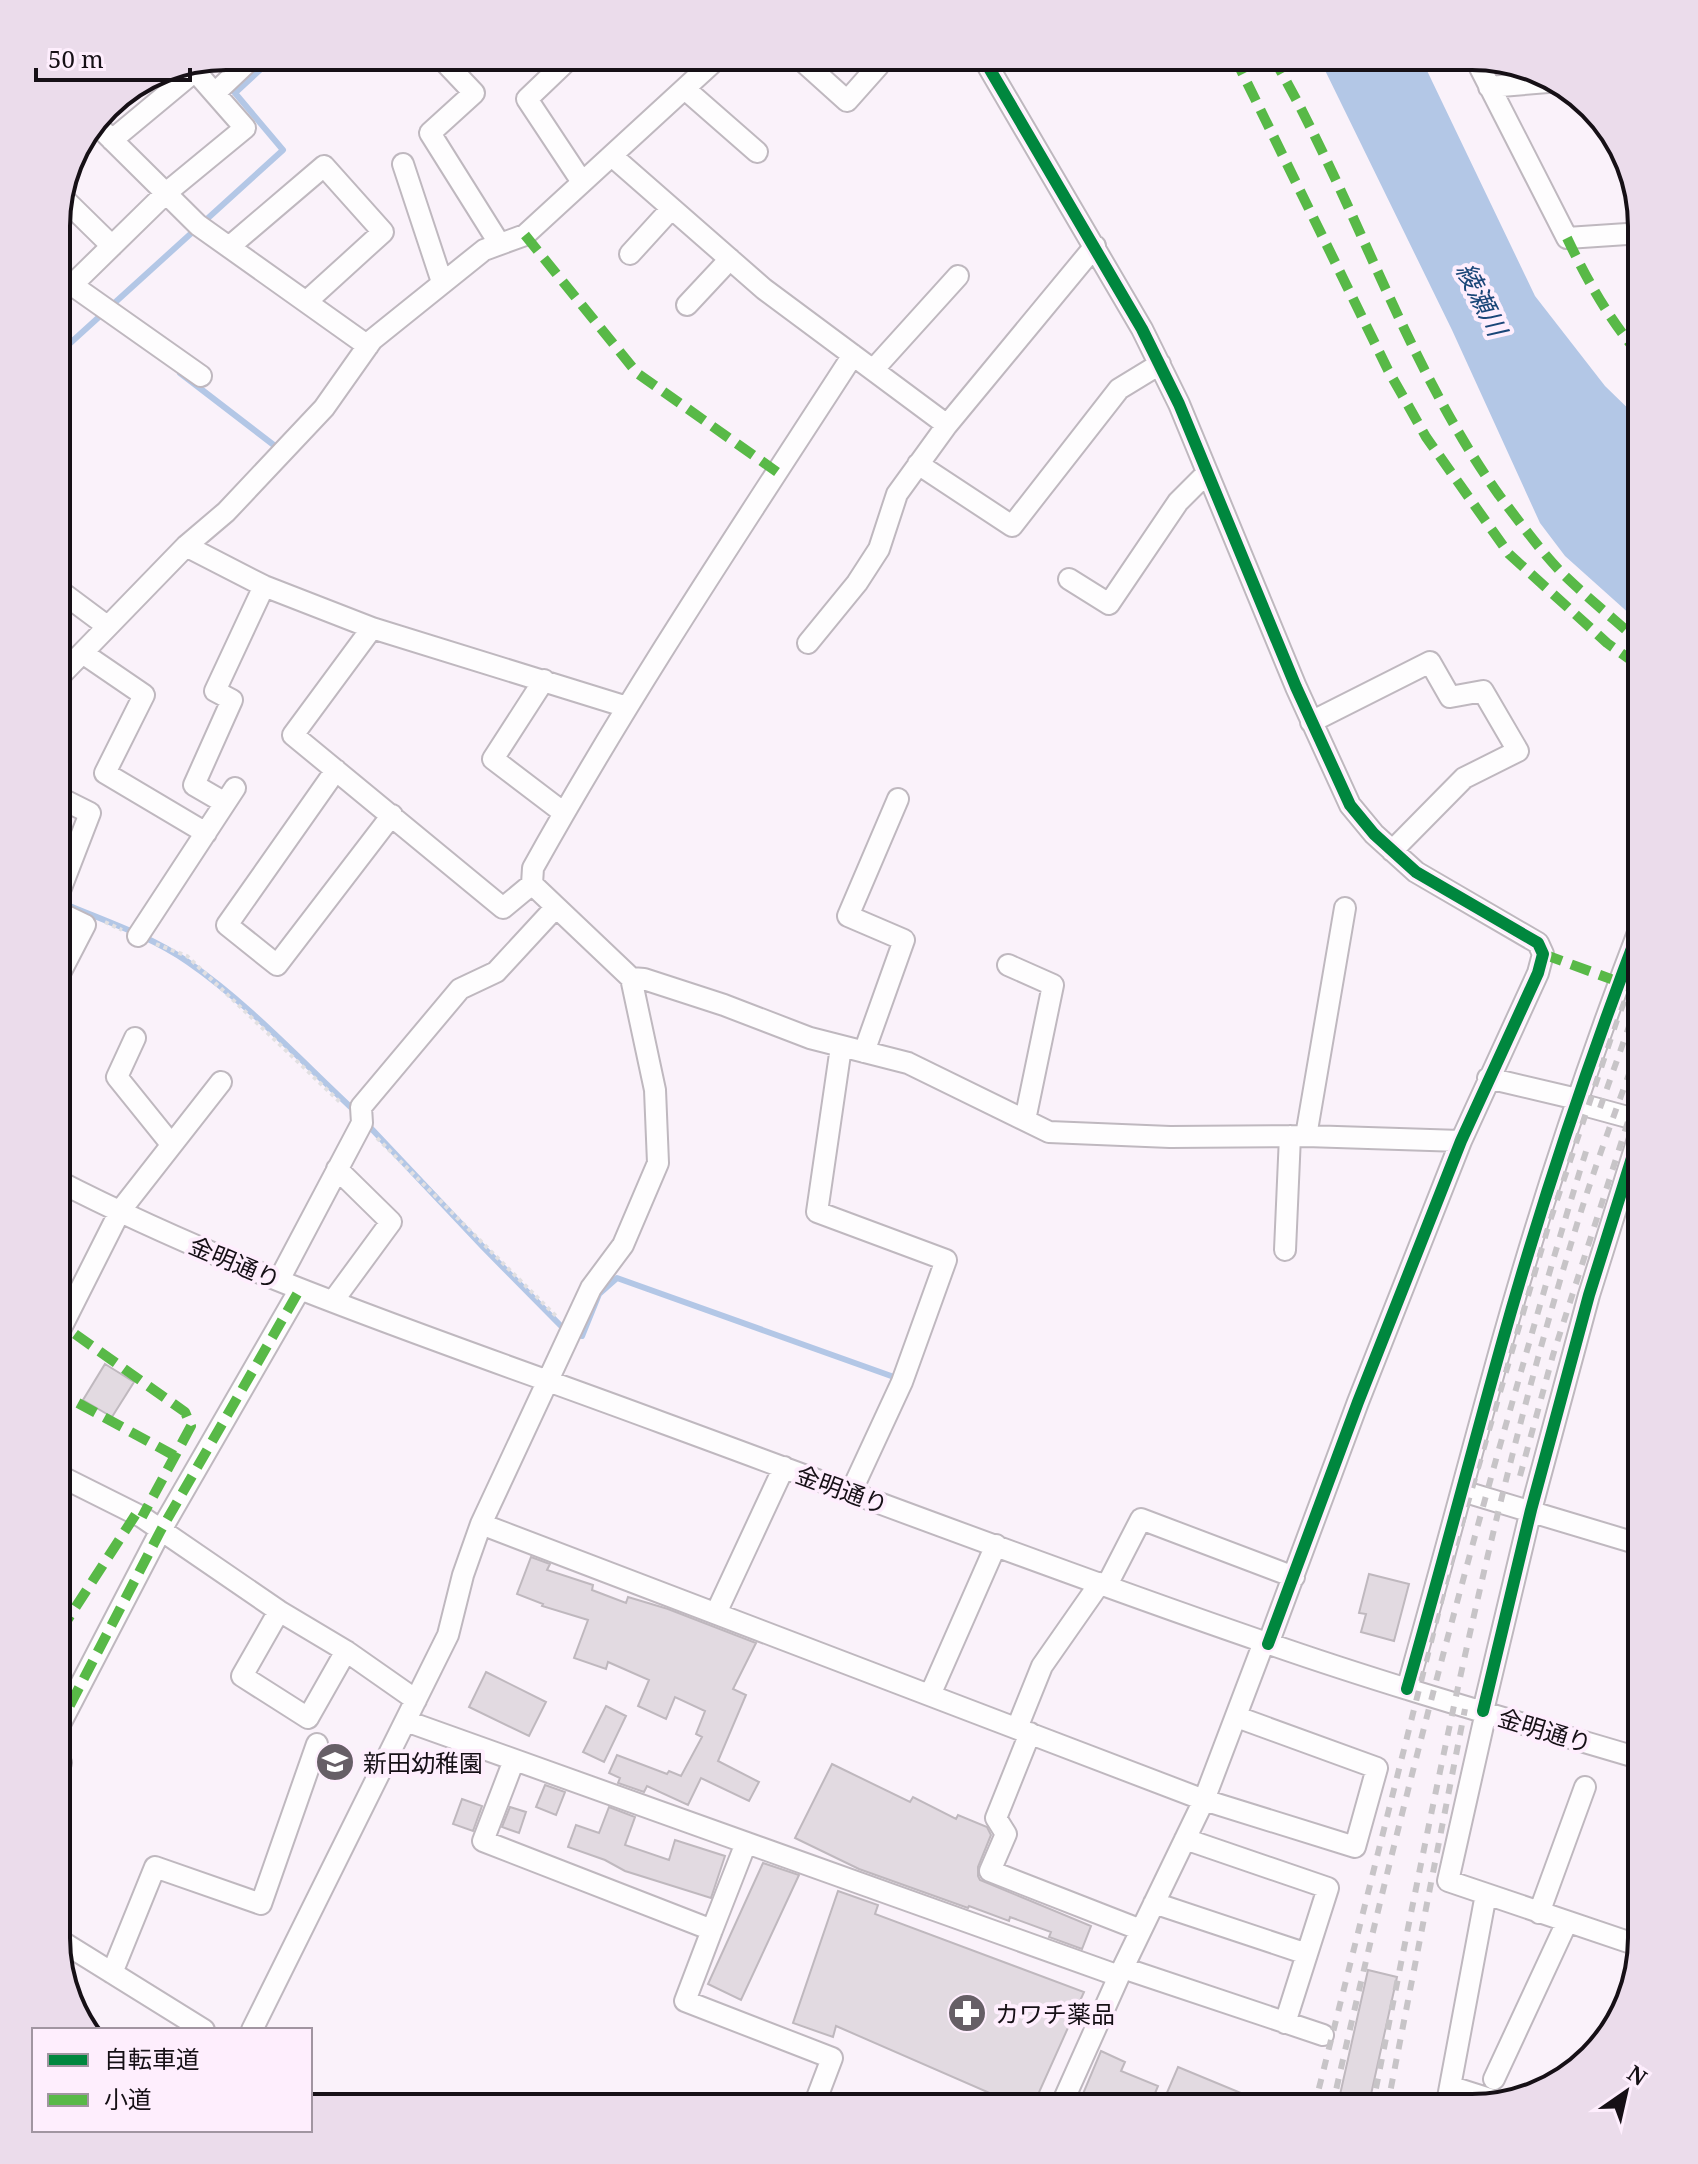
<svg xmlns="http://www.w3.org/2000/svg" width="1698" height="2164" viewBox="0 0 1698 2164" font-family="'Noto Serif','Noto Sans JP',serif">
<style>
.water{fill:#b3c7e6}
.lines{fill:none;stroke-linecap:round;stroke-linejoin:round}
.stream{stroke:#b3c7e6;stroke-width:6}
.building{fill:#e2dae1;stroke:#bfb8be;stroke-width:2}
.minor-casing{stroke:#bfb8bf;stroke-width:24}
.path{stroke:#e2e0e2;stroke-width:4;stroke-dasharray:4 4;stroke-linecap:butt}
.minor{stroke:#fefdfe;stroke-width:20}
.rail{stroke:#c7c4c7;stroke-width:6;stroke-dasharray:10 10;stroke-linecap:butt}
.quiet{stroke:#58b947;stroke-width:10;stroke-dasharray:20 10;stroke-linecap:butt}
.cycleway-casing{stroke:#feeefd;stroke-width:17}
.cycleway{stroke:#00873e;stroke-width:12}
.labels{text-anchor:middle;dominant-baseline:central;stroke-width:8;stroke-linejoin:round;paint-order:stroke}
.street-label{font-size:24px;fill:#161016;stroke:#feeefd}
.poi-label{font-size:24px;fill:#161016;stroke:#feeefd;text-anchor:start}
.water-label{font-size:26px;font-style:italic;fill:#1a4678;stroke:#feeefd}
.rim{fill:none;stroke:#161016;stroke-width:4}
</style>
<rect width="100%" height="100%" fill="#faf2fa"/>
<path class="water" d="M 1318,56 L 1420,56 L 1535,296 L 1605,386 L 1642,422 L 1642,625 L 1565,556 L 1540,523 L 1452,330 Z"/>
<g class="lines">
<path class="stream" d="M 56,356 L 283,150 L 235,93 L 275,56
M 180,373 L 275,446
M 60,902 C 102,920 149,935 188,962 C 249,1004 302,1062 357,1113
M 367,1124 L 484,1248 L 563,1328 L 582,1336 L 599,1294 L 617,1278 L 894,1377"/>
</g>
<path class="building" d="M 105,1364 L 134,1382 L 112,1417 L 83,1400 Z
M 531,1557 L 550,1564 L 547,1570 L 593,1585 L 592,1590 L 626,1603 L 628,1597 L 668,1609 L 756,1643 L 733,1689 L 746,1695 L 718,1761 L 759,1782 L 749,1801 L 701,1778 L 688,1805 L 647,1786 L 644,1792 L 618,1783 L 620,1778 L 609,1773 L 617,1755 L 667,1774 L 669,1771 L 681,1776 L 702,1737 L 696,1734 L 705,1711 L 675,1697 L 666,1719 L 638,1706 L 649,1680 L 608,1662 L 606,1669 L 574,1658 L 588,1620 L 542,1606 L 543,1604 L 517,1594 Z
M 1369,1574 L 1409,1584 L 1394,1641 L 1361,1632 L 1366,1614 L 1359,1613 Z
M 486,1672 L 546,1702 L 529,1736 L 469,1707 Z
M 606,1706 L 626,1716 L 604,1762 L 583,1752 Z
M 832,1764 L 910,1802 L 913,1797 L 956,1819 L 958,1815 L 987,1827 L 991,1835 L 978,1867 L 978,1876 L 980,1880 L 1091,1926 L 1082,1949 L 1049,1937 L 1051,1932 L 1010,1917 L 1009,1921 L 969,1906 L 968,1908 L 859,1869 L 795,1838 Z
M 545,1785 L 565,1792 L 556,1815 L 536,1807 Z
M 462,1799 L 482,1806 L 473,1831 L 453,1824 Z
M 510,1807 L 526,1812 L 519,1833 L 502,1827 Z
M 609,1807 L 635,1817 L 625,1845 L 669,1860 L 675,1840 L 725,1856 L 711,1898 L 625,1871 L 605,1860 L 568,1847 L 576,1825 L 599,1833 Z
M 763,1863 L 799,1875 L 741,2000 L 708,1984 Z
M 838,1891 L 878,1905 L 875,1914 L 1084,1992 L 1032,2108 L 1024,2108 L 836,2026 L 833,2037 L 793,2023 Z
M 1368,1970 L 1397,1977 L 1368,2108 L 1337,2108 Z
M 1101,2051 L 1125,2062 L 1121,2071 L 1158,2086 L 1149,2108 L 1077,2108 Z
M 1178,2067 L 1241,2093 L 1234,2108 L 1196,2108 L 1166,2095 Z"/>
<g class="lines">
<defs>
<path id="minor" d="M 439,56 L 474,93 L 430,133 L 499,243
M 572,56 L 527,99 L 582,182
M 797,56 L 847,101 L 879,65 L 869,56
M 982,56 L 1142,329 L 1179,404 L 1296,687 L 1350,805 L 1374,834 L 1416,872 L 1538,943 L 1543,954 L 1538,973 L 1461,1141 L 1358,1402 L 1268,1644
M 1474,56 L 1567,238 L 1642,233
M 1489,87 L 1560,81
M 685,89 L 757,152
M 215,93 L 254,56
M 95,123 L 198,225 L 368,346
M 112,140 L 195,71 L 245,128 L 166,193 L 72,285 L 201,376
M 612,156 L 764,289 L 947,425 L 1095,246
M 403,164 L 442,282
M 61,196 L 112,246
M 229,247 L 324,166 L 383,232 L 306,302
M 630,254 L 671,209
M 687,305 L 730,259
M 853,355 C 743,525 631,692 533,868 L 532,884 L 631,978 L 644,979 L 724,1005 L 810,1038 L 908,1063 L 1049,1132 L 1170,1137 L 1306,1136 L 1461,1141
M 873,370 L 958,276
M 918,464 L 1012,526 L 1119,389 L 1160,364
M 186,546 L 264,586 L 372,628 L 627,707
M 1069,579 L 1109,604 L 1178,502 L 1207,473
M 56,588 L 107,626
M 372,628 L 293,735 L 503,908 L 532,884
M 808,643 L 857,583 L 879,549 L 897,494 L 947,425
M 84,654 L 144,695 L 105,773 L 206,833
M 56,680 L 186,546 L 226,512 L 324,408 L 372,340 L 484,250 L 525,235 L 720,56
M 544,680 L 493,759 L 564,813
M 1311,722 L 1430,662 L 1450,697 L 1483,691 L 1518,751 L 1464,778 L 1392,851
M 336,770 L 227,925 L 277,965 L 392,815
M 225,803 L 194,785 L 232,700 L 215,691 L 264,586
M 56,901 L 90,813 L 56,796
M 138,936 L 235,788
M 1008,965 L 1053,985 L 1025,1120
M 56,981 L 85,925 L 56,911
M 135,1038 L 117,1077 L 171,1144
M 841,1047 L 817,1212 L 946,1260 L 902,1382 L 851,1492
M 864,1052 L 904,940 L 848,916 L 898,799
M 1488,1078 L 1577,1099
M 1576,1103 L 1642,1121
M 1306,1136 L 1345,908
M 56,1180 C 250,1280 459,1347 663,1423 C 862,1496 1060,1572 1261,1641 C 1386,1685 1514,1721 1642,1759
M 1285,1250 L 1290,1136
M 279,1280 L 362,1123 L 361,1107 L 460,989 L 496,972 L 556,907
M 333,1301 L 391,1222 L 337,1169
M 56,1338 L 120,1211 L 221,1082
M 56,1474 L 142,1517 L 279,1611 L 346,1651 L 416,1700
M 1462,1491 L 1642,1545
M 481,1524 L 1204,1800 L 1355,1847 L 1377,1768 L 1237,1717
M 1107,1585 L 1141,1519 L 1294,1577
M 279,1611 L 242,1676 L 308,1718 L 346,1651
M 716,1613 L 784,1467
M 1407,1689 C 1440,1573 1470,1458 1502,1343 C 1542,1200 1589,1060 1642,922
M 930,1695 L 996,1545
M 1483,1711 L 1531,1510 L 1589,1295 L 1642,1126
M 1486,1712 L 1448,1881 L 1640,1946
M 406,1721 L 1119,1976
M 1017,1728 L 1042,1666 L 1100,1583
M 56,1732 L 161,1530 L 300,1289
M 1030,1733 L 996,1818 L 1006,1834 L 990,1871 L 1141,1930
M 514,1760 L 483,1841 L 712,1930 L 746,1843
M 56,1769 L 61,1763 L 56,1759
M 1185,1839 L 1328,1888 L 1285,2023
M 1154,1903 L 1307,1954
M 1539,1913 L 1585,1787
M 712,1930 L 685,2001 L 832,2058 L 813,2108
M 56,1938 L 204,2030
M 1123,1968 L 1323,2035
M 112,1973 L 155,1867 L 261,1904 L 317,1744
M 252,2030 L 448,1635 L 463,1575 L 481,1524 L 591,1288 L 623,1245 L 658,1163 L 655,1090 L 631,978
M 1494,2079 L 1567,1922
M 1452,2087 L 1496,2101
M 1060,2108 L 1119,1976 L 1204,1800 L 1264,1642
M 1446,2108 L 1486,1894"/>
</defs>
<use href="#minor" class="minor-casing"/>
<path class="path" d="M 105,922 L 122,930
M 156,944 L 187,956 L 342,1104
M 377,1138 L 558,1318"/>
<use href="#minor" class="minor"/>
<path class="rail" d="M 1600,1108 L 1642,990
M 1520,1476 L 1553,1355 L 1642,1078
M 1314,2108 L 1453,1554 L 1548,1227 L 1617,1020 L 1642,956
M 1332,2108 C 1381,1889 1437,1672 1497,1456 C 1527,1351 1556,1246 1589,1142
M 1372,2108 C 1431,1815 1486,1520 1574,1234 C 1594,1168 1618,1104 1642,1039
M 1387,2108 L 1465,1709"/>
<path class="quiet" d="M 1234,56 L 1388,370 L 1426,437 L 1509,554 L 1607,643 L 1642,668
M 1272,56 C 1355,198 1403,360 1499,495 C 1518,520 1542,553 1564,575 C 1589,599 1616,621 1642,644
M 525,235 L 637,373 L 777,472
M 1567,238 C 1588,282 1610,321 1642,358
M 1543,954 L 1619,982
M 75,1334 L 185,1412 L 191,1426 L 142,1517
M 78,1403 L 175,1456
M 56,1507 L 69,1480
M 56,1615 L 66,1622 L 136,1514
M 56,1732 L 161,1530 L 300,1289
M 56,1769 L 61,1763 L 56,1759"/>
<defs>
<path id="cycleway" d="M 982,56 L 1142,329 L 1179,404 L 1296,687 L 1350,805 L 1374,834 L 1416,872 L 1538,943 L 1543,954 L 1538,973 L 1461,1141 L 1358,1402 L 1268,1644
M 1407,1689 C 1440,1573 1470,1458 1502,1343 C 1542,1200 1589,1060 1642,922
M 1483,1711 L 1531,1510 L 1589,1295 L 1642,1126"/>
</defs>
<use href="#cycleway" class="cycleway-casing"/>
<use href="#cycleway" class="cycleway"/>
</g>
<defs>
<symbol id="school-disc" viewBox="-11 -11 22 22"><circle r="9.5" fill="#665f66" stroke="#feeefd"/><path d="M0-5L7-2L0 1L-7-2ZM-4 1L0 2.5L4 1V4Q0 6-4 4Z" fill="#fff"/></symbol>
<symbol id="pharmacy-disc" viewBox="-11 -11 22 22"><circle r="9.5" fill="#665f66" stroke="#feeefd"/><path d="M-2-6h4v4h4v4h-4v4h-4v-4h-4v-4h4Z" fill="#fff"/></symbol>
</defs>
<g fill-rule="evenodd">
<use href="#school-disc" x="313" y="1740" width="44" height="44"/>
<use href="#pharmacy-disc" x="945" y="1991" width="44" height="44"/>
</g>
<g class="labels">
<g class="street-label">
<text transform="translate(235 1262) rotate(23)">金明通り</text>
<text transform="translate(842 1489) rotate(20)">金明通り</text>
<text transform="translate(1545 1730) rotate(17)">金明通り</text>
</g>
<g class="poi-label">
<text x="363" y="1762">新田幼稚園</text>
<text x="995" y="2013">カワチ薬品</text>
</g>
<g class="water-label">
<text transform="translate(1482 299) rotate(63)">綾瀬川</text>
</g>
</g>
<path d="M0 0H1698V2164H0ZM226 70H1472A156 156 0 0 1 1628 226V1938A156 156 0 0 1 1472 2094H226A156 156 0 0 1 70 1938V226A156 156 0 0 1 226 70Z" fill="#ebdceb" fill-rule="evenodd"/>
<path class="rim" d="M226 70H1472A156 156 0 0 1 1628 226V1938A156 156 0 0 1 1472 2094H226A156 156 0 0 1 70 1938V226A156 156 0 0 1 226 70Z"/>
<rect x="32" y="2028" width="280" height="104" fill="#feeefd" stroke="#a195a1" stroke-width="2"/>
<rect x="48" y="2054" width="40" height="12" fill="#00873e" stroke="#a195a1" stroke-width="2"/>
<text x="104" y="2068" font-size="24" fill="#161016">自転車道</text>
<rect x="48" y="2094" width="40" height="12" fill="#58b947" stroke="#a195a1" stroke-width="2"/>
<text x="104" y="2108" font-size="24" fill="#161016">小道</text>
<g transform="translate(1626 2092) rotate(34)" stroke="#feeefd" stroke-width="6" paint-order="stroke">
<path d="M0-6L14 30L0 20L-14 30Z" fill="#161016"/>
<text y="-12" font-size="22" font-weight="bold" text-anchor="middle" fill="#161016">N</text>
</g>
<path d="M36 68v12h154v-12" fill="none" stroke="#161016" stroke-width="4"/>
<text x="48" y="68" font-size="24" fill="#161016" stroke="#feeefd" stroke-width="6" paint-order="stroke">50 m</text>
</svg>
